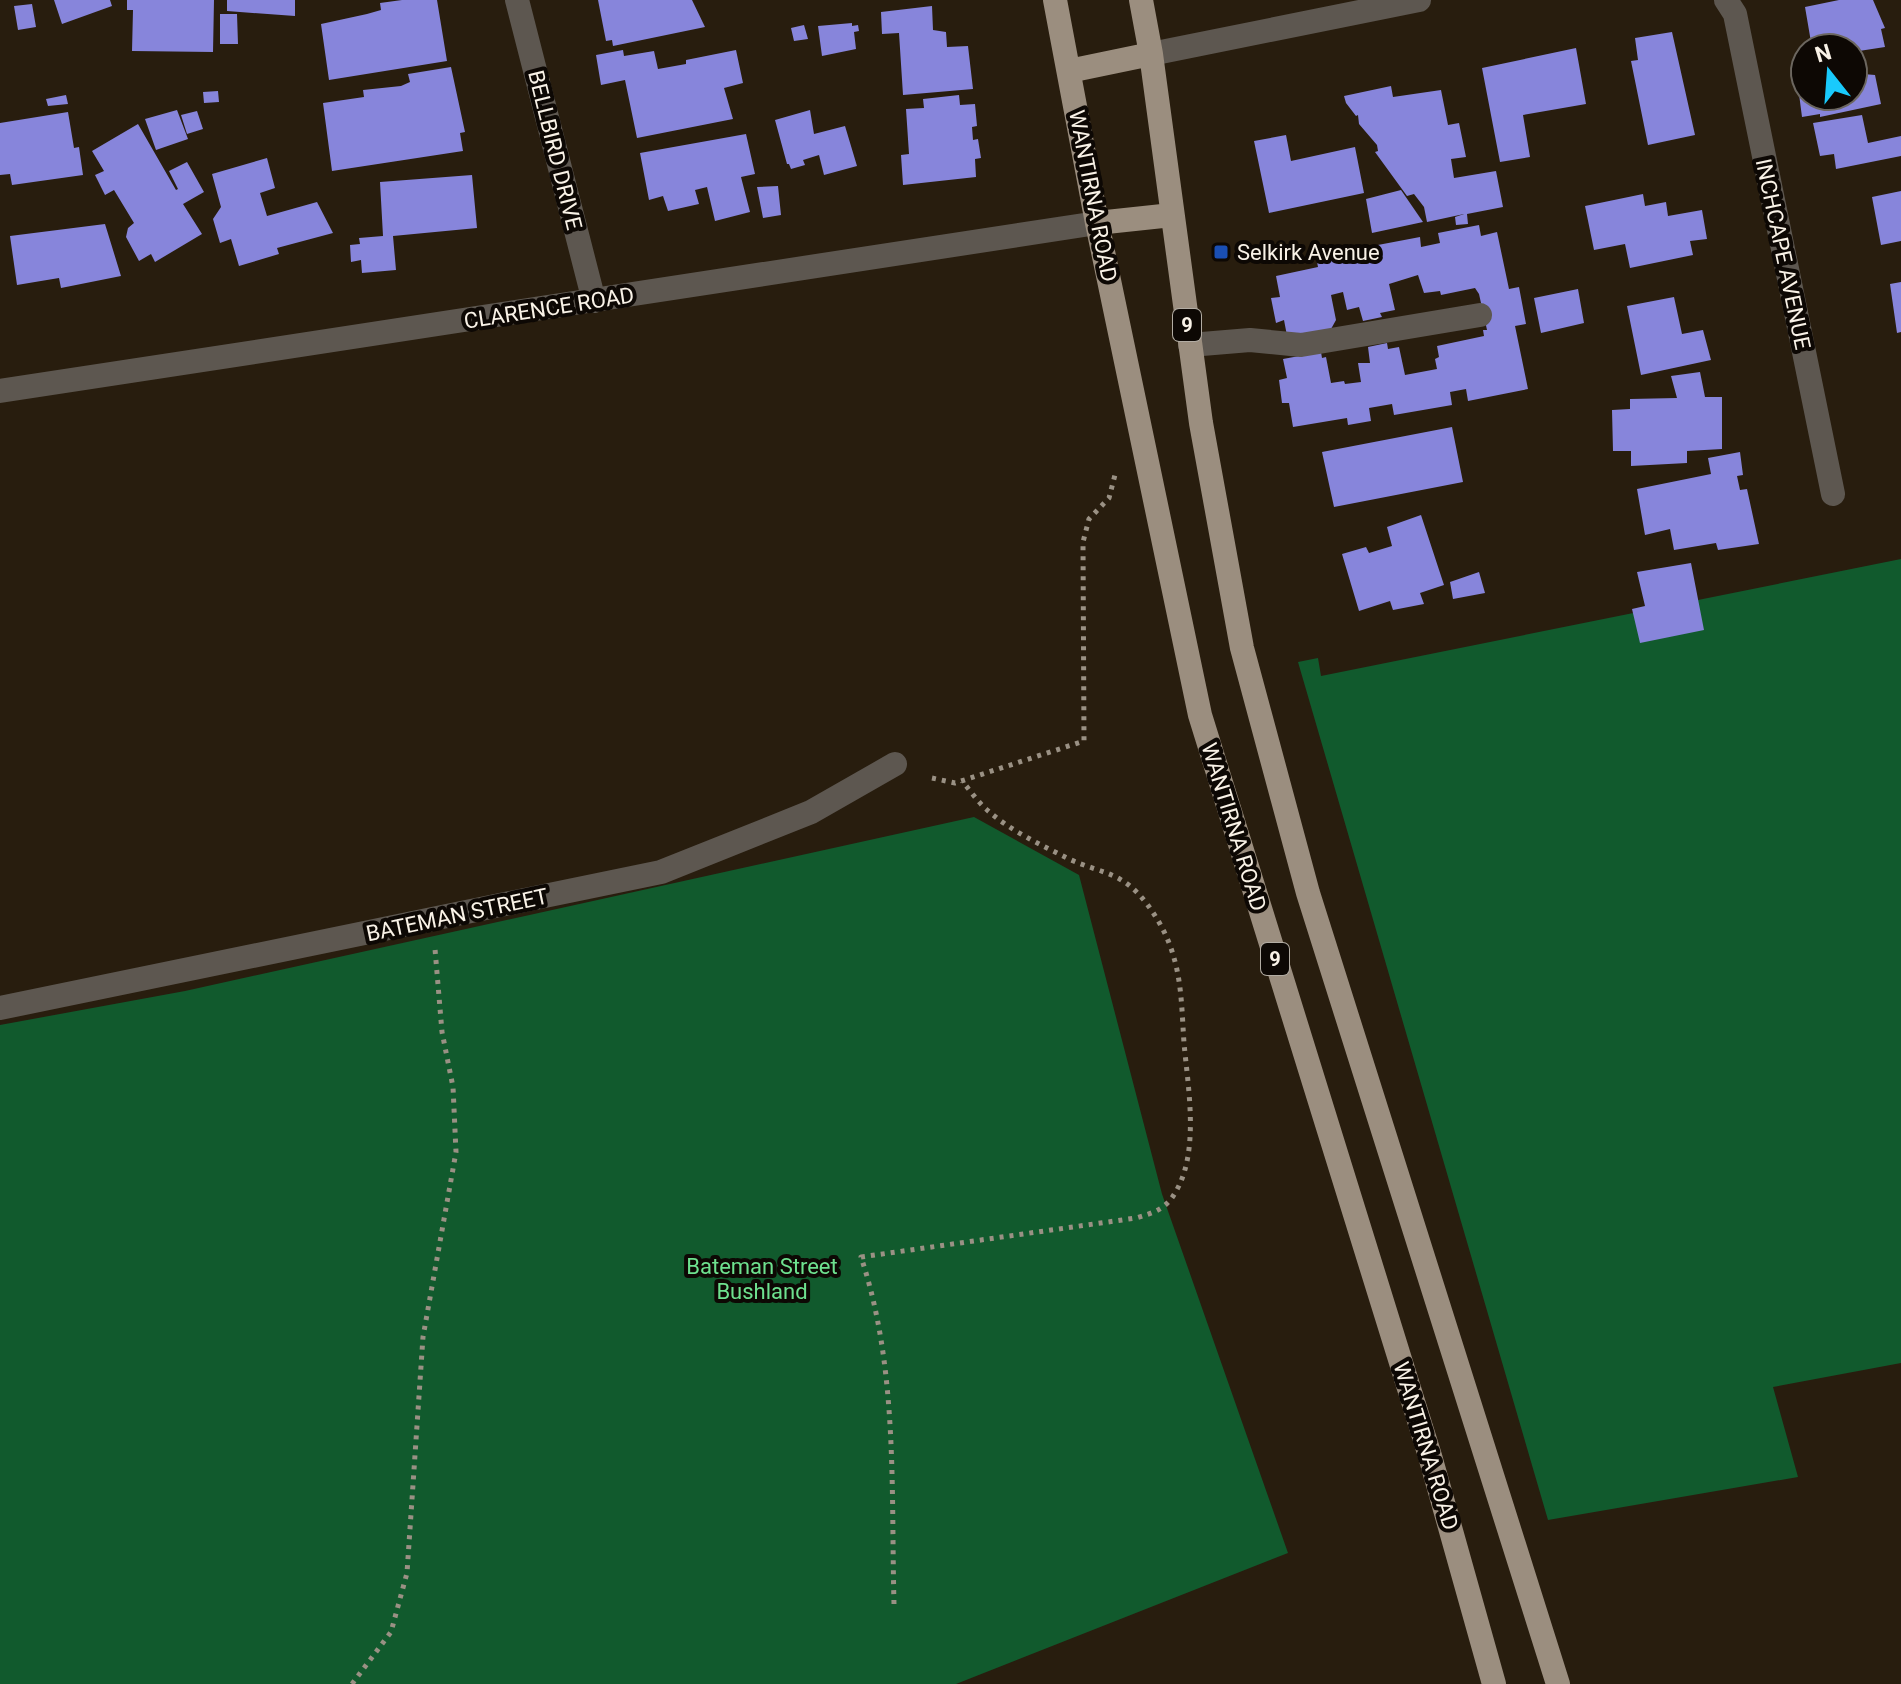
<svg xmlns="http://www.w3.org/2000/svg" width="1901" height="1684" viewBox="0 0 1901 1684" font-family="Roboto,sans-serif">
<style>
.forest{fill:#115a2d}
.building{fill:#8785db}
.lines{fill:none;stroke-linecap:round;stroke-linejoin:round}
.path{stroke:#9a9184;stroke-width:5;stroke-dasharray:4 6;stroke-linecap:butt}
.minor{stroke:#5d5750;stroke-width:24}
.major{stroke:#9b8e7f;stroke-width:24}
.transit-dot{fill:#1a4fb4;stroke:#0d0804;stroke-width:3}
.labels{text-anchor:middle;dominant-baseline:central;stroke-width:8;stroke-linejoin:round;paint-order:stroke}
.shield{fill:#0d0804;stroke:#b2aca3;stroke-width:2}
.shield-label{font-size:20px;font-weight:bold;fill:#f9f2e7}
.street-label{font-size:22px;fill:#f9f2e7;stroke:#0d0804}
.poi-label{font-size:22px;fill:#f9f2e7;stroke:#0d0804;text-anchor:start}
.park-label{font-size:22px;fill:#6ee18f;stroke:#0d0804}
</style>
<rect width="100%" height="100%" fill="#281d0e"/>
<path class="forest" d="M 1901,559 L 1901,1363 L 1773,1387 L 1798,1477 L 1548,1520 L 1298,662 L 1318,658 L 1321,676 Z
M 974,817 L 1079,875 L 1162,1194 L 1288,1553 L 956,1684 L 0,1684 L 0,1025 L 185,991 Z"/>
<path class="building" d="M 54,0 L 110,0 L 112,6 L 62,24 Z
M 127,0 L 214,0 L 213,52 L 132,51 L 133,10 L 127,10 Z
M 227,0 L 295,0 L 295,16 L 227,11 Z
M 402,0 L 437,0 L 447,61 L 329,80 L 321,24 L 367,14 L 381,10 L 380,3 Z
M 598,0 L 692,0 L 705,27 L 613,46 L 612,40 L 606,41 Z
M 1839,0 L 1873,0 L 1885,28 L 1881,29 L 1885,47 L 1859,51 L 1863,74 L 1875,75 L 1881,104 L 1820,117 L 1820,114 L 1802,117 L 1799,94 L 1853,96 L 1853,48 L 1812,48 L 1805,7 Z
M 32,4 L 36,27 L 18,30 L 14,6 Z
M 932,6 L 933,30 L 946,32 L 947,47 L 968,46 L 973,89 L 903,95 L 899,33 L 882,34 L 881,12 Z
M 220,14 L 237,14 L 238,44 L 220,44 Z
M 852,23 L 852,26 L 858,25 L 859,31 L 854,32 L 856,49 L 822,56 L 818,26 Z
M 804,25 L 808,39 L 794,41 L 791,28 Z
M 1672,32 L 1695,135 L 1648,145 L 1631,61 L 1638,60 L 1635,38 Z
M 1576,48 L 1586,104 L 1523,115 L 1530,157 L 1500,162 L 1482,68 Z
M 623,50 L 624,56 L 654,51 L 658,69 L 686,64 L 686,60 L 736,50 L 743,83 L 724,88 L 733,119 L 637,138 L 625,80 L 601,85 L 596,55 Z
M 451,67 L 465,132 L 460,133 L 463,151 L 332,171 L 323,103 L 364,97 L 363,90 L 401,86 L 410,82 L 408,74 Z
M 1391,86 L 1393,97 L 1441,90 L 1448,125 L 1459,123 L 1466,157 L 1451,159 L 1454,178 L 1496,171 L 1503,207 L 1467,214 L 1468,224 L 1456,225 L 1455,217 L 1464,214 L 1427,222 L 1424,207 L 1414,194 L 1407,196 L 1375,152 L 1378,151 L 1377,145 L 1359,124 L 1358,115 L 1356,116 L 1346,103 L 1344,96 Z
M 218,91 L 219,102 L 204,103 L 203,92 Z
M 66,95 L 68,104 L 48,106 L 46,99 Z
M 959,95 L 960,105 L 975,104 L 977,126 L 972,127 L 973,140 L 978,139 L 981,158 L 975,159 L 976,177 L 903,185 L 901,155 L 909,154 L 906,109 L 924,108 L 923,99 Z
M 177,110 L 188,139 L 156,150 L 145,119 Z
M 810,110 L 814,134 L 845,126 L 857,166 L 824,175 L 819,155 L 803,160 L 805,165 L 791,169 L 789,164 L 787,164 L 775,120 Z
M 197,111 L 203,129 L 187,134 L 181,115 Z
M 68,112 L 74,148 L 79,147 L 83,175 L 12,185 L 10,174 L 0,175 L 0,123 Z
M 1862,115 L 1868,143 L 1901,136 L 1901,156 L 1836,169 L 1834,154 L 1820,156 L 1813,123 Z
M 138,124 L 176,190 L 178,189 L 169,171 L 187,162 L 204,192 L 183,204 L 202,234 L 155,262 L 151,254 L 139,261 L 126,237 L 128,228 L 134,223 L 114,190 L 105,195 L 95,175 L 104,171 L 92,151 Z
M 746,134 L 755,174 L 741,177 L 750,212 L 715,221 L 707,187 L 695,190 L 699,204 L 668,211 L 663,196 L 649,200 L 640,153 Z
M 1286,135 L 1291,161 L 1355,147 L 1364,193 L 1269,213 L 1254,141 Z
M 267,158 L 275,188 L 260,193 L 267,216 L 317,202 L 333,233 L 277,248 L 279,254 L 239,266 L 231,239 L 220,243 L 213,219 L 221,207 L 212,174 Z
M 472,175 L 477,228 L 393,236 L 396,270 L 362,273 L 361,260 L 351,262 L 350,245 L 360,244 L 359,238 L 383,236 L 380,182 Z
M 778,186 L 781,215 L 763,218 L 757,187 Z
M 1401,190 L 1423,222 L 1372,233 L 1366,199 Z
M 1901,191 L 1901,241 L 1881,245 L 1872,197 Z
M 1643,194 L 1645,206 L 1666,202 L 1668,216 L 1702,210 L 1707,239 L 1690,241 L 1693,255 L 1630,268 L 1625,244 L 1594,250 L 1585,206 Z
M 105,224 L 121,276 L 61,288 L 59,278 L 17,285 L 10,236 Z
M 1479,225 L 1481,236 L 1497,232 L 1509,289 L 1519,287 L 1526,324 L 1515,326 L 1528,389 L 1468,401 L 1466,389 L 1450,392 L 1452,405 L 1394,415 L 1392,404 L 1369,408 L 1371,421 L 1348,425 L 1347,418 L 1293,427 L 1289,403 L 1282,403 L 1279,380 L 1287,378 L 1283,359 L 1321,352 L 1322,358 L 1326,357 L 1331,383 L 1344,381 L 1345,384 L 1361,382 L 1358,363 L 1370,363 L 1368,347 L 1387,343 L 1388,349 L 1399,347 L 1405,375 L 1437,369 L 1435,359 L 1439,357 L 1437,346 L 1484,336 L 1483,330 L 1487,330 L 1479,294 L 1475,288 L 1441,295 L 1440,291 L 1424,293 L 1418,275 L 1389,284 L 1395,310 L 1380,313 L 1382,317 L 1363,321 L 1359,307 L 1347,310 L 1343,292 L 1331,295 L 1336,320 L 1331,329 L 1288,341 L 1284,320 L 1276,323 L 1271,298 L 1280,297 L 1276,276 L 1318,267 L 1316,257 L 1339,253 L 1341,263 L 1364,258 L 1362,248 L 1420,237 L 1421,247 L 1440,243 L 1438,233 Z
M 1901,282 L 1901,332 L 1897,333 L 1890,284 Z
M 1578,289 L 1584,323 L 1541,333 L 1534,298 Z
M 1674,297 L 1682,334 L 1703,330 L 1711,360 L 1641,375 L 1627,306 Z
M 1700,372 L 1705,397 L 1722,397 L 1722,449 L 1687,451 L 1687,463 L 1631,466 L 1631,451 L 1613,451 L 1612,410 L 1630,409 L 1630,399 L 1677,398 L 1671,376 Z
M 1452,427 L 1463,482 L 1334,507 L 1322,452 Z
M 1740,452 L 1743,475 L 1737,476 L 1740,490 L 1747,489 L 1759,544 L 1718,550 L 1716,543 L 1674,550 L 1670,529 L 1645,535 L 1637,489 L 1711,474 L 1708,458 Z
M 1421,515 L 1444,585 L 1420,593 L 1424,604 L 1393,610 L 1390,601 L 1359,611 L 1342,554 L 1366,547 L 1369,553 L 1392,546 L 1387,527 Z
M 1691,563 L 1704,630 L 1640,643 L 1632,609 L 1645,606 L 1637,572 Z
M 1479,572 L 1485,593 L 1453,599 L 1450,582 Z"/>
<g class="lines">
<path class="path" d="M 932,778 L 955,783 L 1084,741 L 1083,542 L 1089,519 L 1109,498 L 1116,471
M 894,1604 C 891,1489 898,1368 861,1257 L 1136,1218 C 1153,1213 1166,1209 1175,1193 C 1200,1152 1188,1088 1184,1043 C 1182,1015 1182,985 1174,958 C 1169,939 1159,920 1147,904 C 1122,871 1102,874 1069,859 C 1041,845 1009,830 986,809 C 977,801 970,790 962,781
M 352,1684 L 391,1632 L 407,1573 L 423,1337 L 456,1152 L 453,1087 L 442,1032 L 435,949"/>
<path class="minor" d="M 517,0 L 594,301
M 1726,0 L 1735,14 L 1833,494
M 1151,54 L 1419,0
M 1190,345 L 1250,340 L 1301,345 L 1480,315
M 0,391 L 1097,223
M 0,1008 L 661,872 L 811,812 L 895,764"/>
<path class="major" d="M 1055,0 L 1097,223 L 1200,715 L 1430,1456 L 1494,1684
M 1141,0 L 1151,54 L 1201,423 L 1242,648 L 1308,893 L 1558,1684
M 1069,71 L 1151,54
M 1097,223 L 1172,215"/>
</g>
<rect class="transit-dot" x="1213" y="244" width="16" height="16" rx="4"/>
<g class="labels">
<g class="shield">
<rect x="1173" y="309" width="28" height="32" rx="6"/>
<rect x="1261" y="943" width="28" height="32" rx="6"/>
</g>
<g class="shield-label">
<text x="1187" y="325">9</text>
<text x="1275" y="959">9</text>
</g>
<g class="street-label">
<text transform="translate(555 150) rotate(76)">BELLBIRD DRIVE</text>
<text transform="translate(1093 196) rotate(79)">WANTIRNA ROAD</text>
<text transform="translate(1783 254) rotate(78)">INCHCAPE AVENUE</text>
<text transform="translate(549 308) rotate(-9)">CLARENCE ROAD</text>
<text transform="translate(1234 827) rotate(73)">WANTIRNA ROAD</text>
<text transform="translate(457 915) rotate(-12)">BATEMAN STREET</text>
<text transform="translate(1426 1446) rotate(73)">WANTIRNA ROAD</text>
</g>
<g class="poi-label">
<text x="1237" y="252">Selkirk Avenue</text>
</g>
<g class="park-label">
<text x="762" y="1266">Bateman Street<tspan x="762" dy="25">Bushland</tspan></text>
</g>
</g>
<g transform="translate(1829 72) rotate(343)"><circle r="38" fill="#0d0804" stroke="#6b665f" stroke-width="2"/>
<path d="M0-6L14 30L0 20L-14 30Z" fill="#19cafc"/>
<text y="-12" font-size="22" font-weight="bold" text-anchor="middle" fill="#f9f2e7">N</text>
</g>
</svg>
